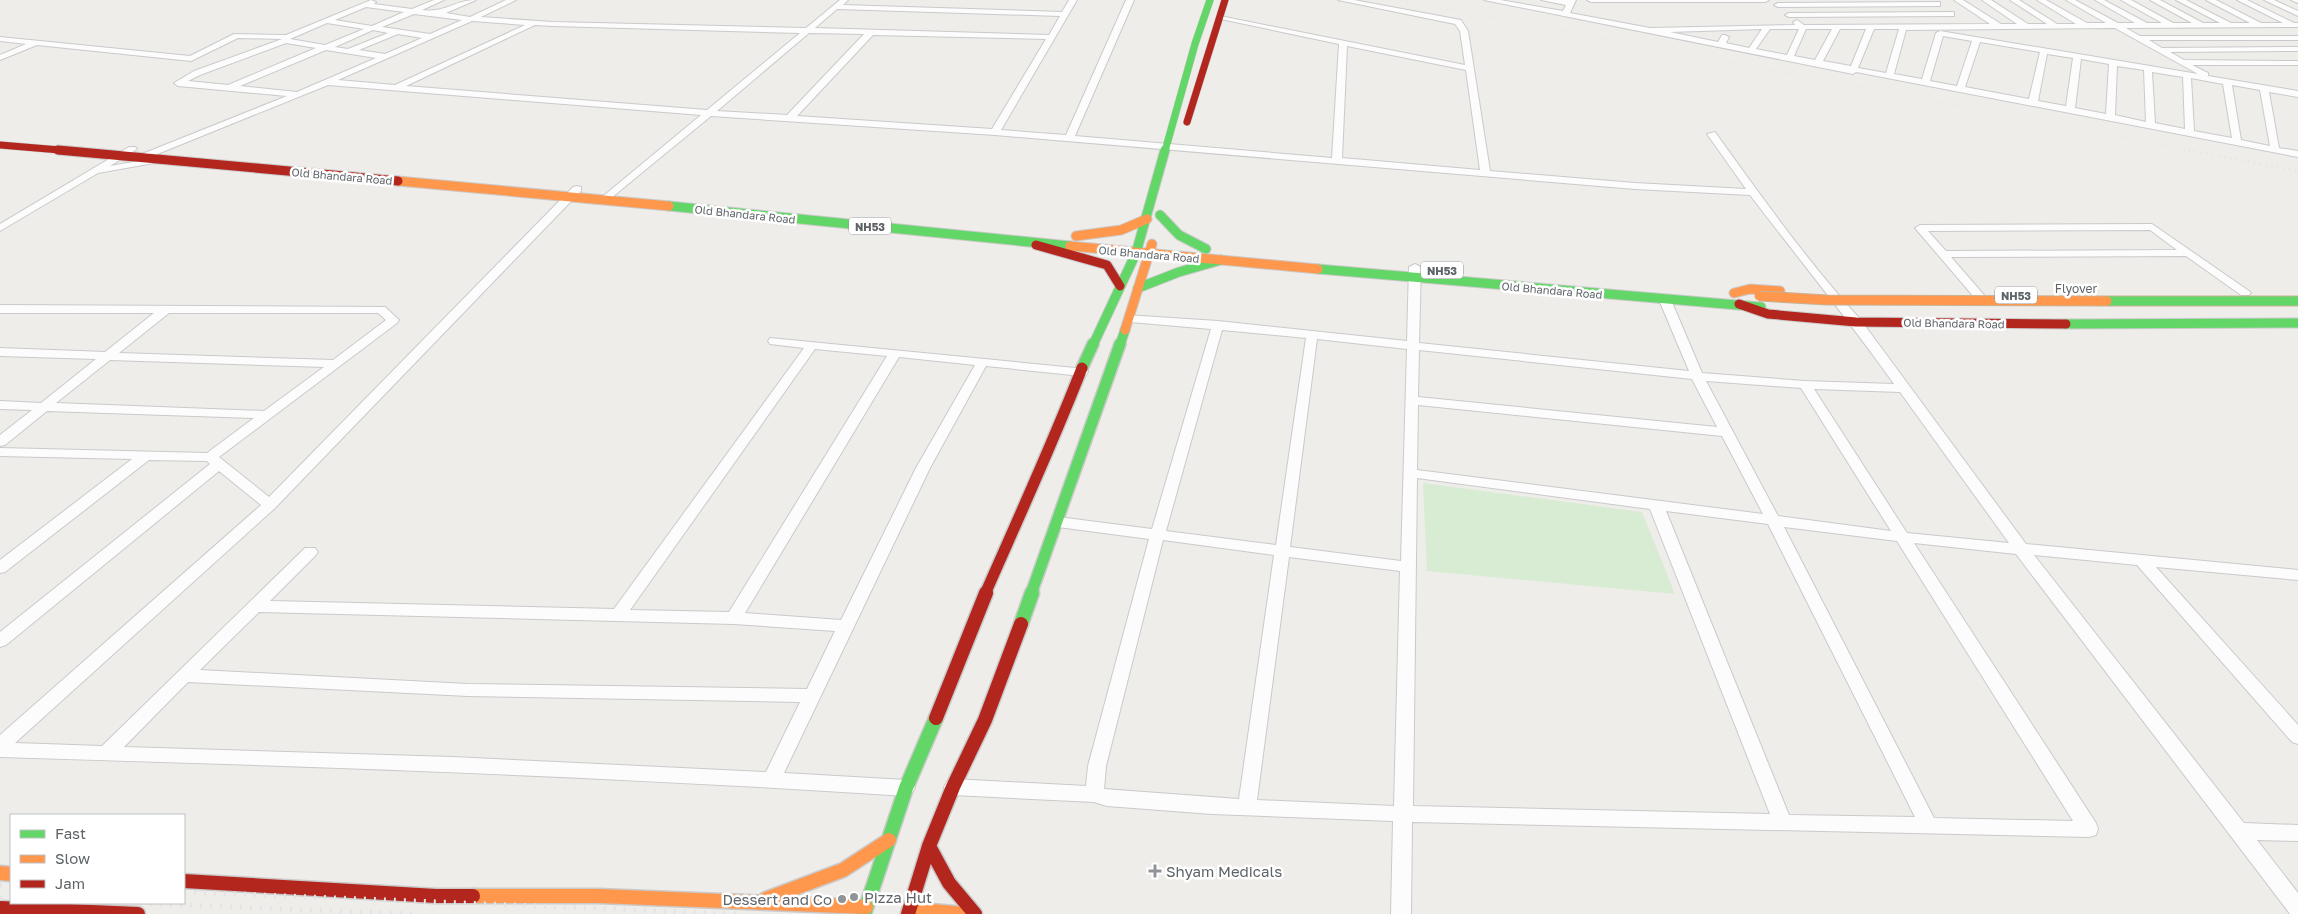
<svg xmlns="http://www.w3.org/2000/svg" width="2298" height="914" viewBox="0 0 2298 914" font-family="'Golos Text',sans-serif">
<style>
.green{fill:#d8ecd4}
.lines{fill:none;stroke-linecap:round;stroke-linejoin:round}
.street-casing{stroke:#cacacb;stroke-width:2}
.fast-far3-casing{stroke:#cacacb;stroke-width:8}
.fast-far2-casing{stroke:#cacacb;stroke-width:11}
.fast-far1-casing{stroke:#cacacb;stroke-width:14}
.fast-casing{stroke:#cacacb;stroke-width:17}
.slow-far1-casing{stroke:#cacacb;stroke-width:11}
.slow-casing{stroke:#cacacb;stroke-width:17}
.jam-far3-casing{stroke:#cacacb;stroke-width:8}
.jam-far2-casing{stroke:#cacacb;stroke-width:11}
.jam-far1-casing{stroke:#cacacb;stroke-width:14}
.jam-casing{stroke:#cacacb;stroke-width:17}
.street{fill:#fdfcfc;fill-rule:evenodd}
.fast-far3{stroke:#63d668;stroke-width:7}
.fast-far2{stroke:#63d668;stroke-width:9}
.fast-far1{stroke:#63d668;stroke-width:11}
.fast{stroke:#63d668;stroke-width:14}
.slow-far1{stroke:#ff974d;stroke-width:9}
.slow{stroke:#ff974d;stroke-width:14}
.jam-far3{stroke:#b3261e;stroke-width:7}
.jam-far2{stroke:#b3261e;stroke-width:9}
.jam-far1{stroke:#b3261e;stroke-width:11}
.jam{stroke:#b3261e;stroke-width:14}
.rail-far2{stroke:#e4e4e4;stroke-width:2.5;stroke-dasharray:0.5 4;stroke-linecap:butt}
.rail-far1{stroke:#e4e4e4;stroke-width:3;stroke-dasharray:1 5;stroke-linecap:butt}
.rail{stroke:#e4e4e4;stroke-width:5;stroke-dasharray:2 8;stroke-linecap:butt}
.fast-bridge-casing{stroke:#c8b396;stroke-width:11;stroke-linecap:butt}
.slow-bridge-casing{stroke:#c8b396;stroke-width:11;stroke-linecap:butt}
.fast-bridge{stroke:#63d668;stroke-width:9}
.slow-bridge{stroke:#ff974d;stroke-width:9}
.poi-dot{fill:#919496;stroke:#fff;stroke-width:2}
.labels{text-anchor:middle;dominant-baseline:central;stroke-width:5;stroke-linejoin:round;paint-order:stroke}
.far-street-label{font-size:11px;fill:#5e6468;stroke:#fff}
.shield{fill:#fff;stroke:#8e9295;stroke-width:1}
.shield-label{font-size:11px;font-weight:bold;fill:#5e6468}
.street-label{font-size:12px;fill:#5e6468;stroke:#fff}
.near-poi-label{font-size:15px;fill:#5e6468;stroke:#fff;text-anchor:start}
</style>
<rect width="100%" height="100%" fill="#efedea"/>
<path class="green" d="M 1423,483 L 1642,512 L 1675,594 L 1427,571 Z"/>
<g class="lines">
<defs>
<path id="street" d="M 371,0 L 376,2 L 374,4 L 412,9 L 434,0 L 444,0 L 422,10 C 446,13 454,0 476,0 L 446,13 L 470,17 L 506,0 L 516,0 L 481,17 L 553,22 L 806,28 L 840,0 L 848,0 L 843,5 L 1062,12 L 1069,0 L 1077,0 L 1001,130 L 1066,135 L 1126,0 L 1134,0 L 1075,136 L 1332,158 L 1339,44 L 1216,18 L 1220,16 L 1465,65 L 1460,31 L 1455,24 L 1338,0 L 1354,0 L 1461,20 L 1468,31 L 1490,171 L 1635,183 L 1746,189 L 1707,134 L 1715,132 C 1761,196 1807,261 1860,319 L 2026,544 L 2298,570 L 2298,580 L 2156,567 L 2298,725 L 2298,744 L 2292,742 L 2137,565 L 2034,555 L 2244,823 L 2298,825 L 2298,841 L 2257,840 L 2298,893 L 2298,914 L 2290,914 L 2016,554 L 1914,543 L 2096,823 L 2098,829 L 2096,835 L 2089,837 L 1412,822 L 1411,914 L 1391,914 L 1393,821 L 1212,814 L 1107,806 L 1094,802 L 953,795 L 947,792 L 944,787 L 947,782 L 953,779 L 1086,786 L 1088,766 L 1149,539 L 1058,527 L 1053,525 L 1051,522 L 1053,519 L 1058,517 L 1152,529 L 1211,329 L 1130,322 L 1124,318 L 1126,315 L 1218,321 L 1407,341 L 1409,267 L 1415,264 L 1421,267 L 1419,343 L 1689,371 L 1659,300 L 1665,297 L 1671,300 L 1702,373 L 1805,381 L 1894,384 C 1848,319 1798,258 1750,195 L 1635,189 L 995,135 L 711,116 L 605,203 L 600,200 L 601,198 L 701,115 L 328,85 L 145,159 L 154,159 L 154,163 L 98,173 L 0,231 L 0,224 L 129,147 L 135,147 L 137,149 L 110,166 L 139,161 L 135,158 L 137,156 L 287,96 L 178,86 L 174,83 L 194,71 L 282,39 L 238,38 L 191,61 L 37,45 L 0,60 L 0,55 L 26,44 L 0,41 L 0,37 L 190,56 L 234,34 L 286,35 ZM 366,7 L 404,12 L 372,26 L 335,20 ZM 837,9 L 1060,16 L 1049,35 L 815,28 ZM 414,14 L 462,20 L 430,34 L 382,27 ZM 472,21 L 525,25 L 395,85 L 338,80 ZM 327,23 L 364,29 L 325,45 L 290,39 ZM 535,25 L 553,26 L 800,33 L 707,110 L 406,86 ZM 373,30 L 388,33 L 348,49 L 335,47 ZM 809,33 L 864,34 L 787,115 L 717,111 ZM 398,34 L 422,38 L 385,54 L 359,50 ZM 873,35 L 1046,39 L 992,129 L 797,116 ZM 286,43 L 316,48 L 228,85 L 188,81 L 200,75 ZM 1347,46 L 1466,70 L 1480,170 L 1342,158 ZM 326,50 L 376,58 L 297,92 L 240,86 ZM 1222,330 L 1306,338 L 1276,545 L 1166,531 ZM 1317,339 L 1407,349 L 1401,561 L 1290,547 ZM 1419,350 L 1692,379 L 1717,427 L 1418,397 ZM 1706,381 L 1801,388 L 1891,531 L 1778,516 ZM 1814,389 L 1900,392 L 2009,543 L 1907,533 ZM 1418,405 L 1722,436 L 1763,514 L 1417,470 ZM 1417,478 L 1650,509 L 1770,814 L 1413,806 ZM 1666,511 L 1768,524 L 1915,817 L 1789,815 ZM 1784,527 L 1897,541 L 2073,821 L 1934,818 ZM 1163,540 L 1274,555 L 1239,799 L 1104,789 L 1106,766 ZM 1289,557 L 1400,571 L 1394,806 L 1257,800 Z
M 1484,0 L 1500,0 L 1563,11 L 1566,5 L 1541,0 L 1576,0 L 1570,13 L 1650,28 L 1795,25 L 1793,22 L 1797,20 L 1804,25 L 1990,24 L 1954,0 L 1963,0 L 2001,24 L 2017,24 L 1982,0 L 1991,0 L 2028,24 L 2047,24 L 2010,0 L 2019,0 L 2057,24 L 2076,24 L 2037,0 L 2046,0 L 2087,23 L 2106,23 L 2066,0 L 2075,0 L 2118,23 L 2135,23 L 2095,0 L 2104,0 L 2147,23 L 2162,23 L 2121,0 L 2131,0 L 2173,23 L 2192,23 L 2150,0 L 2160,0 L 2203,23 L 2220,23 L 2176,0 L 2186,0 L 2231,23 L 2250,23 L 2206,0 L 2216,0 L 2261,23 L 2283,23 L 2237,0 L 2247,0 L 2294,23 L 2298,23 L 2298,27 L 2126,28 L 2140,36 L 2298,36 L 2298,40 L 2149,40 L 2162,48 L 2298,47 L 2298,51 L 2170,52 L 2184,60 L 2298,61 L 2298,65 L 2192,65 L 2208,73 L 2208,76 L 2298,91 L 2298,97 L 2269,92 L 2279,148 L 2298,151 L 2298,157 L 1856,72 L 1853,74 ZM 2115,28 L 2198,74 L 1940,31 L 1936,33 L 1922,79 L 1894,74 L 1906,30 ZM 1762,29 L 1749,48 L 1726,43 L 1729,37 L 1725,35 L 1722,35 L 1718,42 L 1670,32 ZM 1770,29 L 1799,29 L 1787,55 L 1756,49 ZM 1806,29 L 1832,29 L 1815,60 L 1794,56 ZM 1840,29 L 1866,29 L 1851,66 L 1823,61 ZM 1874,29 L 1899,29 L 1886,73 L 1858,68 ZM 1943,36 L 1972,41 L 1957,86 L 1930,81 ZM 1980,42 L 2040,52 L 2029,99 L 1965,87 ZM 2047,54 L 2073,58 L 2066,106 L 2038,101 ZM 2081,59 L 2109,64 L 2106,114 L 2075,108 ZM 2117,66 L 2144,70 L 2146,122 L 2115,115 ZM 2152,72 L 2183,77 L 2185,129 L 2155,123 ZM 2191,78 L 2223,84 L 2232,138 L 2194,131 ZM 2232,85 L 2260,90 L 2270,146 L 2241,140 Z
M 1587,0 L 1769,0 L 1765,2 L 1591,2 Z
M 2264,0 L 2274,0 L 2298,11 L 2298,16 Z
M 2291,0 L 2298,0 L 2298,3 Z
M 1937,2 L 1940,2 L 1940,6 L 1778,7 L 1774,5 L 1778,3 Z
M 1951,12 L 1954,12 L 1954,16 L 1789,17 L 1785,15 L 1789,13 Z
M 577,186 L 581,187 L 581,191 L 275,508 L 15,743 L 102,746 L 305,548 L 315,548 L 318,552 L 315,556 L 270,601 L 614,609 L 804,348 L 770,344 L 768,341 L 770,338 L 1086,369 L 1088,372 L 1086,375 L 1082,376 L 986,366 L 930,468 L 784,773 L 906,780 L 912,783 L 915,788 L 912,793 L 906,796 C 604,776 302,766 0,757 L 0,735 L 261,505 L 219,471 L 6,645 L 0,647 L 0,632 L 210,464 L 207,461 L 149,460 L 5,572 L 0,573 L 0,560 L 132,459 L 0,456 L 0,448 L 207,453 L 254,418 L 47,411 L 5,445 L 0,446 L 0,435 L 32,410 L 0,409 L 0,401 L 41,403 L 96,359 L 0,356 L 0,348 L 105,352 L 154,313 L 0,313 L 0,305 L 385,307 L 399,320 L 397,323 L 219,457 L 269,497 L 573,187 ZM 169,313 L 378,313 L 386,320 L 333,360 L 119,353 ZM 815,349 L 887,356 L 729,612 L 630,610 ZM 899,357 L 975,365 L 916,468 L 841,620 L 745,613 ZM 110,360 L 324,367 L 264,411 L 56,403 ZM 259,612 L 734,624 L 835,631 L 807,689 L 468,684 L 200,670 ZM 188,682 L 468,696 L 800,702 L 766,772 L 453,757 L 124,747 Z
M 2152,224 L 2249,291 L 2251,293 L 2249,295 L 2241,295 L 2186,256 L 1951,257 L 1984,295 L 1978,298 L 1974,297 L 1915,228 L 1920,225 ZM 2150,230 L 2177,250 L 1946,251 L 1928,231 Z"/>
<path id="fast-far3" d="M 1165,151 L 1195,44 L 1210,0"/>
<path id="fast-far2" d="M 669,206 L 1070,246
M 1160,215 L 1179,235 L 1206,249
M 1318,269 L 1761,307
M 1138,288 L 1179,272 L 1221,260
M 2066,324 L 2298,323
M 1093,345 L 1136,253 L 1165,150
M 1120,345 L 1125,330"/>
<path id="fast-far1" d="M 1082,368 L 1093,344
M 1031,594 L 1120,344"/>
<path id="fast" d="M 1021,624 L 1032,593
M 864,914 L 906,788 L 936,718"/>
<path id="slow-far1" d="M 398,181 L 669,206
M 1076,236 L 1121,230 L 1147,219
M 1070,246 L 1318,269
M 1734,293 L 1750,289 L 1780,291
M 1125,330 L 1152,244"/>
<path id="slow" d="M 0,873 L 11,874
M 473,896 L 599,896 L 866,907
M 766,899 L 843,870 L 889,840
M 910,909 L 964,914"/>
<path id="jam-far3" d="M 1187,122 L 1225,0
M 0,145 L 72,151"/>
<path id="jam-far2" d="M 58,150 L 398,181
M 1036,245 L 1107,265 L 1120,286
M 1739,304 L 1768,314 L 1856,322 L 2066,324"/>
<path id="jam-far1" d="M 985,594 C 1018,519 1052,445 1082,368"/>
<path id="jam" d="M 936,718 L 986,593
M 929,846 L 949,883 L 975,914
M 184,881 L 436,896 L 473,896
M 0,908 L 138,914
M 908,914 L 929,846 L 953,787 L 985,720 L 1021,624"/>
</defs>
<use href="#street" class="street-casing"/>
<use href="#fast-far3" class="fast-far3-casing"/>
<use href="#fast-far2" class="fast-far2-casing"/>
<use href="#fast-far1" class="fast-far1-casing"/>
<use href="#fast" class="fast-casing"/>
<use href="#slow-far1" class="slow-far1-casing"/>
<use href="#slow" class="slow-casing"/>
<use href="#jam-far3" class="jam-far3-casing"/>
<use href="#jam-far2" class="jam-far2-casing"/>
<use href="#jam-far1" class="jam-far1-casing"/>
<use href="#jam" class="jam-casing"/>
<use href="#street" class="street"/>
<use href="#fast-far3" class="fast-far3"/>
<use href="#fast-far2" class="fast-far2"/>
<use href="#fast-far1" class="fast-far1"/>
<use href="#fast" class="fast"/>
<use href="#slow-far1" class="slow-far1"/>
<use href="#slow" class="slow"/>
<use href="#jam-far3" class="jam-far3"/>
<use href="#jam-far2" class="jam-far2"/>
<use href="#jam-far1" class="jam-far1"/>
<use href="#jam" class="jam"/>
<path class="rail-far2" d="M 1402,0 L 2196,151"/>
<path class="rail-far1" d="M 2189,150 L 2298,171"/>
<path class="rail" d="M 0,885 L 11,885
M 184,892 L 741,914
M 0,898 L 11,898
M 130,903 L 412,914"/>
<defs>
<path id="fast-bridge" d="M 2107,301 L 2298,301"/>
<path id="slow-bridge" d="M 1759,296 L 1827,300 L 2107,301"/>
</defs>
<use href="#fast-bridge" class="fast-bridge-casing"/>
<use href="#slow-bridge" class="slow-bridge-casing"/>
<use href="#fast-bridge" class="fast-bridge"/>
<use href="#slow-bridge" class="slow-bridge"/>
</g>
<g class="poi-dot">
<path d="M1152.5 863.5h5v5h5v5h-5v5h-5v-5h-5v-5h5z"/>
<circle cx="854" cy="897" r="5"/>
<circle cx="842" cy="899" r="5"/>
</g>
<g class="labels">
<g class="far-street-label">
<text transform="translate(342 176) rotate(5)">Old Bhandara Road</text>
<text transform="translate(745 214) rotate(6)">Old Bhandara Road</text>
<text transform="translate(1149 254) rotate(5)">Old Bhandara Road</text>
<text transform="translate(1552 290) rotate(5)">Old Bhandara Road</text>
<text transform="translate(1954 323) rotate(1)">Old Bhandara Road</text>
</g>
<g class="shield">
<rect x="849" y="217.5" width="42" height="17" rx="4"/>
<rect x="1421" y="261.5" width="42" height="17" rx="4"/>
<rect x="1995" y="286.5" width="42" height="17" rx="4"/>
</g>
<g class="shield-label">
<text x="870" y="226">NH53</text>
<text x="1442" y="270">NH53</text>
<text x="2016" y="295">NH53</text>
</g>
<g class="street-label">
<text x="2076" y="288">Flyover</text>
</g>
<g class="near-poi-label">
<text x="1166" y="871">Shyam Medicals</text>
<text x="864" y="897">Pizza Hut</text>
<text x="832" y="899" text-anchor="end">Dessert and Co</text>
</g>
</g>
<rect x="10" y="814" width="175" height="90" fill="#ffffff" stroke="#bfc1c3"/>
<rect x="20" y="830" width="25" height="8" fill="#63d668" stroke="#bfc1c3"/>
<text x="55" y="839" font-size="15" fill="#5e6468">Fast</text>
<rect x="20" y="855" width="25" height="8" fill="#ff974d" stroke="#bfc1c3"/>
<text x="55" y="864" font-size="15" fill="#5e6468">Slow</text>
<rect x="20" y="880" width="25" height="8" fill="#b3261e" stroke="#bfc1c3"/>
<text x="55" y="889" font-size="15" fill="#5e6468">Jam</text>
</svg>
